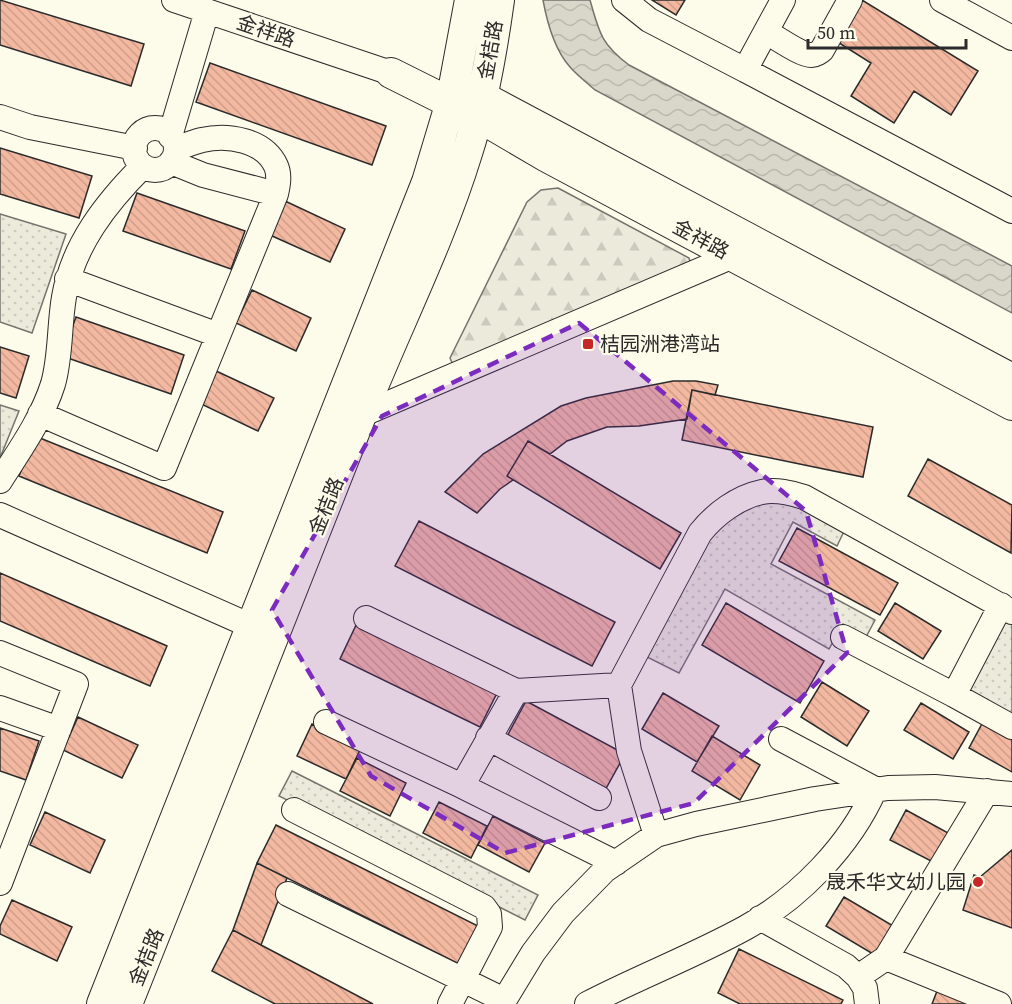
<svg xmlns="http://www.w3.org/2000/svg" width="1012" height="1004" viewBox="0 0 1012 1004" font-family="'Source Serif 4','Noto Sans SC',serif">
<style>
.grass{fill:url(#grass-dots);stroke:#74746e;stroke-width:1.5}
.forest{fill:url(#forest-firs);stroke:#74746e;stroke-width:1.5}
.water{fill:url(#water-waves);stroke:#74746e;stroke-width:1.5}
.building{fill:url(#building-back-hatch);stroke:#2b2b2b;stroke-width:1.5}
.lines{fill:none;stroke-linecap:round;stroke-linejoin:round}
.minor-casing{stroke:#2b2b2b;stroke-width:26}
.major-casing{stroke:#2b2b2b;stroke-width:32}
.minor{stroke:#fdfbea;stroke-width:24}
.major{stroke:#fdfbea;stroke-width:30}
.marked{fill:#7b2cbf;fill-opacity:0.2;stroke:#7b2cbf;stroke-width:4.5;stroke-dasharray:12 8;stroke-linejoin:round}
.poi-dot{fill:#c62828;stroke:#fdfbea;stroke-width:2}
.labels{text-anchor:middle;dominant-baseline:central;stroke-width:4.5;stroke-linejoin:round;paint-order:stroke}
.street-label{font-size:20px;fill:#2b2b2b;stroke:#fdfbea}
.poi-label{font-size:20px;fill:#2b2b2b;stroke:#fdfbea;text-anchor:start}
</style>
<defs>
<pattern id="grass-dots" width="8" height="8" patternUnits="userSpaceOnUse" patternTransform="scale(1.5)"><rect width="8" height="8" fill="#ecebdb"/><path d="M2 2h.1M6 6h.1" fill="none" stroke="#cbcabc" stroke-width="1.8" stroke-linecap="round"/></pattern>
<pattern id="forest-firs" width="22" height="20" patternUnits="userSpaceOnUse" patternTransform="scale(1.5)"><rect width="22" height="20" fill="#ecebdb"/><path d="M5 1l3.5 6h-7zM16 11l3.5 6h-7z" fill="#cbcabc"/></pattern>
<pattern id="water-waves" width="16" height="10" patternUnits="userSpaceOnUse" patternTransform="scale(1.5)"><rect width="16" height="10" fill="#d8d7c9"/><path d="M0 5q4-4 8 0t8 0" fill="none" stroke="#bab9ad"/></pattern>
<pattern id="building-back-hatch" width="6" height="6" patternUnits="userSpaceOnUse" patternTransform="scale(1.5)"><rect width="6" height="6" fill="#f2b8a0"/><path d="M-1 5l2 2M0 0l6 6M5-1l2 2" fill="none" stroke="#d09e8a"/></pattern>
</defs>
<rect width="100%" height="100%" fill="#fdfbea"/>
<path class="grass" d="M 0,214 L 66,234 L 32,333 L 0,322 Z
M 0,405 L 19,411 L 0,458 Z
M 774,497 L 847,525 L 837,546 L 793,522 L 771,564 L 875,620 L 866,637 L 843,624 L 829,649 L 725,589 L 679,673 L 645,656 L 703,541 L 743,508 Z
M 1004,615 L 1012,620 L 1012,719 L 964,693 Z
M 292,771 L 538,895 L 525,920 L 279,796 Z"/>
<path class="forest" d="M 558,188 L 689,258 L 691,265 L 454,367 L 450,358 L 527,202 L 541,190 Z"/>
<path class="water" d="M 543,0 L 590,0 C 599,32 601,44 629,65 L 1012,266 L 1012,313 L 595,90 C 586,82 577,75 570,67 C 554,49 547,22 543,0 Z"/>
<path class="building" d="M 0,0 L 144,44 L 131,86 L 0,45 Z
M 652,0 L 685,0 L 676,15 Z
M 862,0 L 978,71 L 951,115 L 914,91 L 894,123 L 851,96 L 871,63 L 836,41 Z
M 210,63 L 386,126 L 372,165 L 196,102 Z
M 0,148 L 92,176 L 79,218 L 0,194 Z
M 137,193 L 245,231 L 231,269 L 123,231 Z
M 285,201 L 345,229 L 330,262 L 270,235 Z
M 252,290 L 311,318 L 296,351 L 236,323 Z
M 76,317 L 184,355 L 171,394 L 62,356 Z
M 0,347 L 29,356 L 16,398 L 0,393 Z
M 214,370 L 274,398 L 258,431 L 199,403 Z
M 673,381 L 696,381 L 718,385 L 715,395 L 692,390 L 687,419 L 639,426 L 607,427 L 567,441 L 550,454 L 528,441 L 507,476 L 513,480 L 500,489 L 477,513 L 445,492 L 483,454 L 561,406 L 586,398 Z
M 692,390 L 873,427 L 863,477 L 682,440 Z
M 35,436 L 223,512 L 207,553 L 19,476 Z
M 528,441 L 681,533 L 660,569 L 507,476 Z
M 928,459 L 1012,505 L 1011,553 L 908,496 Z
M 419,521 L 615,622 L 592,666 L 395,566 Z
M 797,528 L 898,583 L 880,615 L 779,561 Z
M 0,573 L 167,646 L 150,686 L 0,621 Z
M 726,603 L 824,661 L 800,703 L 702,645 Z
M 895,603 L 941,631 L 923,659 L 878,631 Z
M 358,621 L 499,689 L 480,727 L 340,659 Z
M 822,682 L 869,711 L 847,746 L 801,717 Z
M 663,693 L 719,726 L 697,762 L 642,729 Z
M 526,701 L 625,754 L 603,794 L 505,740 Z
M 921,703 L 969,732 L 953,759 L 904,730 Z
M 78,717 L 138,745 L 122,778 L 63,750 Z
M 984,720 L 1012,736 L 1012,772 L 969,748 Z
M 312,724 L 361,748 L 346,779 L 297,756 Z
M 0,728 L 39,741 L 26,780 L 0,771 Z
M 712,736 L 760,765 L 740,800 L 692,771 Z
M 357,758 L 406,783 L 390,816 L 340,791 Z
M 439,802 L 487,826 L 471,858 L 423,833 Z
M 906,810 L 950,834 L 935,863 L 890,840 Z
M 45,812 L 105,840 L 90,873 L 30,845 Z
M 493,816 L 545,843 L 529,872 L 478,845 Z
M 276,825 L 478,926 L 459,964 L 257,863 Z
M 1012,850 L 1012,928 L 963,910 L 974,875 L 980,877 Z
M 257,863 L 287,878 L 261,945 L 233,930 Z
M 844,897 L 895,927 L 878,957 L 826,926 Z
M 12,900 L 72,927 L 57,961 L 0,934 L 0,926 Z
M 233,930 L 261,945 L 373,1004 L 275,1004 L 212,971 Z
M 739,949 L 843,1000 L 841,1004 L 740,1004 L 718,993 Z
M 939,986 L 986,1004 L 932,1004 Z"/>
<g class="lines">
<defs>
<path id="minor" d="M 174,0 L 391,73
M 624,0 L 649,20 L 745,70
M 783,0 L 745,70 L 1012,211
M 942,0 L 1012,38
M 766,32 C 776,37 802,56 812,55 C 815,55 820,52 822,50 L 850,0
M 0,117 L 30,127 L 135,148
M134 149a21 21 0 1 1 42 0a21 21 0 1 1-42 0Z
M 170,136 L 207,11
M 171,162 L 203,175 L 276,194 C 278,185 280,175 276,166 C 264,140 228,134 202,140 C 193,142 184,146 176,149
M 67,279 L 218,335
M 40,414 L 164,468 L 276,194
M 361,415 L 733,256
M 0,481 C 19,451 42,419 53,384 C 61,356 59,326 64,297 C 73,245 106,203 143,166
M 0,515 L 251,626
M 1001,605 L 954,695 L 1012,727
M 366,618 L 516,691
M 843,637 L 954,695
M 0,653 L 76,684 L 0,883
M 0,708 L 59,729
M 326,722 L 462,786 L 616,863
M 488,738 L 599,798
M 462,786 L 516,691 L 619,685
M 294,810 L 484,907 L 489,914 L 490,927 L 450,1004
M 656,835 L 629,751 L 619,685 L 700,533 C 715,514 738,497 762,492 C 776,489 791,493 804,497 L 1012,612
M 288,894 L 504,1000
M 760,918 L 846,966 L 858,977 L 865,988 L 867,1004
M 886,958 L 987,791
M 858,977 L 886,958 L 999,1004
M 502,1004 L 533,953 L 563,913 L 605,870 L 656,835 L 696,824 L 815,799 L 888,788 L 935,787 L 1012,794
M 587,1004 C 639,977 694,956 745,928 C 799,898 850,846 875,789 L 781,739"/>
<path id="major" d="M 391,73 L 477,116 L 547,157 L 1012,405
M 481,96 L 1012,379
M 102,1004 L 427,182 L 451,102 L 470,0
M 127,1004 C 205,809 283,613 360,418 C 395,329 439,244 467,153 C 483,104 492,51 499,0"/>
</defs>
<use href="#minor" class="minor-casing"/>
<use href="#major" class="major-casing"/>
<use href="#minor" class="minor"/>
<use href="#major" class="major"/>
</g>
<path class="marked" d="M 579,323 L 806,511 L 847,653 L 694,803 L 505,853 L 371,776 L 272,610 L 382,416 Z"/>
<g class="poi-dot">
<rect x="582" y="338" width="12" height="12" rx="3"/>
<circle cx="978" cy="882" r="6"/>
</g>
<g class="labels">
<g class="street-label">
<text transform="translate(266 31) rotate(19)">金祥路</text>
<text transform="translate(490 50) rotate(-80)">金桔路</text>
<text transform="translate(701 239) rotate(28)">金祥路</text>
<text transform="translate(326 506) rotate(-68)">金桔路</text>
<text transform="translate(146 957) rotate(-68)">金桔路</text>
</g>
<g class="poi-label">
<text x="600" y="344">桔园洲港湾站</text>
<text x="966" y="882" text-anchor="end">晟禾华文幼儿园</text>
</g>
</g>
<path d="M808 39v9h158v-9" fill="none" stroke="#2b2b2b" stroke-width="3"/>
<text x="817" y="39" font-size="18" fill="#2b2b2b" stroke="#fdfbea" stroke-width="4.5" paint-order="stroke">50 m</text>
</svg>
